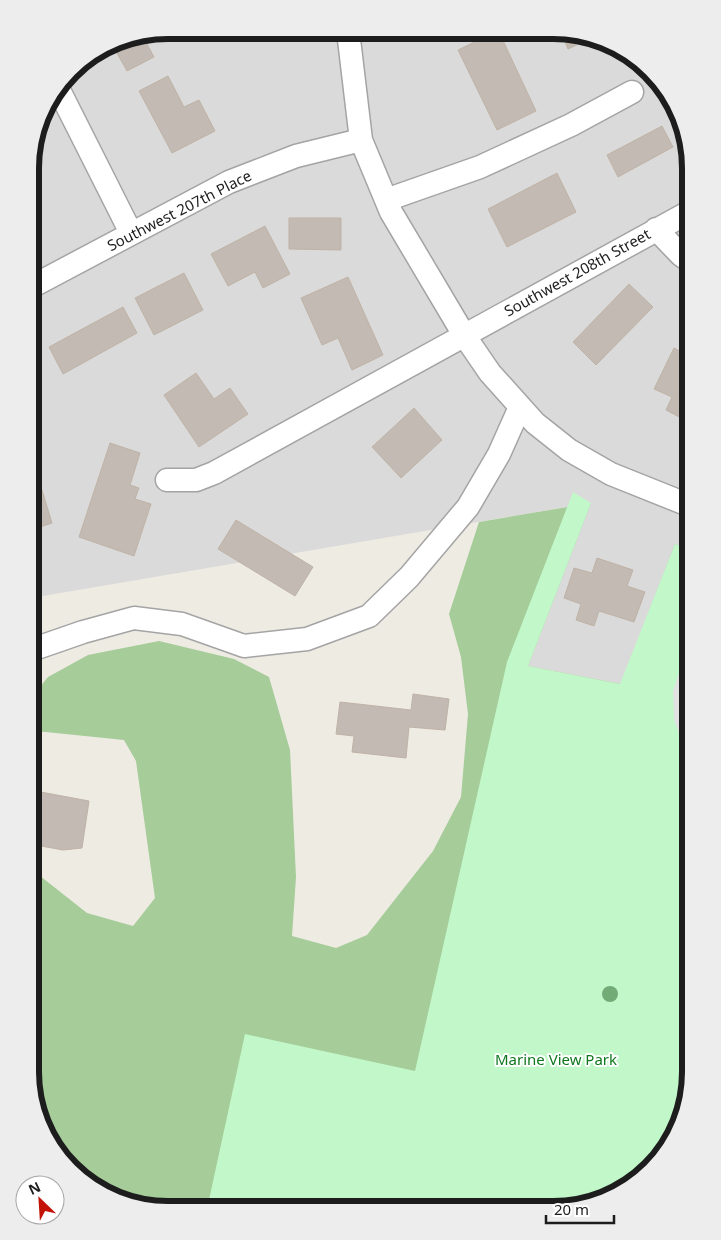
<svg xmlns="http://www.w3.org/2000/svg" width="721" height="1240" viewBox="0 0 721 1240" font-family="'Noto Sans',sans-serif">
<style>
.residential{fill:#dbdada}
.forest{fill:#a5cc99}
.park{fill:#c1f7c9}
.parking{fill:#e1e1e1}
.building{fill:#c2bab3;stroke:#bfb3a6}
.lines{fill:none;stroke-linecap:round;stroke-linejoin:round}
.minor-casing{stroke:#a4a4a4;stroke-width:25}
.minor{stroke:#fff;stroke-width:22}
.tree{fill:#73ab77}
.labels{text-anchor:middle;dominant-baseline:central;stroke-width:4;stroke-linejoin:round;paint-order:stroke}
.street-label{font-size:15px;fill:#1d1d1d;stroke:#fff}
.park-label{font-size:15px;fill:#0f771e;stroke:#fff}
.rim{fill:none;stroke:#1d1d1d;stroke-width:6}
</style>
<rect width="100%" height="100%" fill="#eeebe3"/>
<path class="residential" d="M 167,30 L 580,33 L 644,64 L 684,123 L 691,167 L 691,550 L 675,545 L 621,684 L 528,666 L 590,503 L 31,598 L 31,150 L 44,106 L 77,64 L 115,40 Z"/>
<path class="forest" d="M 591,503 L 528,666 L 621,684 L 675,544 L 691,550 L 691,1082 L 662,1156 L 598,1203 L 554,1210 L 149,1209 L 77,1176 L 37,1117 L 30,1073 L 30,868 L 87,913 L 133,926 L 155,898 L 136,761 L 124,740 L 36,731 L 30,722 L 30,699 L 48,677 L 88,655 L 159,641 L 234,659 L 269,677 L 290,750 L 296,877 L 292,936 L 336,948 L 367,935 L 433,851 L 461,797 L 468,714 L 461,657 L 449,614 L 479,522 Z"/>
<path class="park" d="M 573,492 L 591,503 L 528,666 L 620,684 L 675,544 L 691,550 L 691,1082 L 662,1156 L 598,1203 L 554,1210 L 207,1209 L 245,1034 L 415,1071 L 507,662 Z"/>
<path class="parking" d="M 691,652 L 691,755 L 684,746 L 674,720 L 673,691 L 682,664 Z"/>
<path class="building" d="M 495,32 L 499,32 L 536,111 L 497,130 L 458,50 Z
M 561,32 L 580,33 L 591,38 L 568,49 Z
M 142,35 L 154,57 L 127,71 L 113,46 L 127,38 Z
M 168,76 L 184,107 L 199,100 L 215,131 L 172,153 L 139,91 Z
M 662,126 L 673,147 L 618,177 L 607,155 Z
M 557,173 L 576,212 L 507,247 L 488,209 Z
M 289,218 L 341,218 L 341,250 L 289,249 Z
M 265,226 L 290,274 L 263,288 L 255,272 L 228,286 L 211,254 Z
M 184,273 L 203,310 L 154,335 L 135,298 Z
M 348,277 L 383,355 L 352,370 L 338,338 L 322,345 L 301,298 Z
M 629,284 L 653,307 L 596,365 L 573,342 Z
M 123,307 L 137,333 L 63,374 L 49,347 Z
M 674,348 L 691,357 L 691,423 L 666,410 L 672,397 L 654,389 Z
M 196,373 L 214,399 L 230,388 L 248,414 L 199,447 L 164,395 Z
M 414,408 L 442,440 L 401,478 L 372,447 Z
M 110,443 L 140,453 L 130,485 L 139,488 L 135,499 L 151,504 L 134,556 L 79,537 Z
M 31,454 L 52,523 L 31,530 Z
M 236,520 L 313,567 L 295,596 L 218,549 Z
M 597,558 L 633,570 L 627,586 L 645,592 L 634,622 L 599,611 L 594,626 L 576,620 L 581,604 L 564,598 L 574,568 L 592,573 Z
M 413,694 L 449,699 L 445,730 L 409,727 L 406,758 L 352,752 L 354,736 L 336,734 L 340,702 L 411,710 Z
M 30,790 L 89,801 L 82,848 L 63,850 L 30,844 Z"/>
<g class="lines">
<defs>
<path id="minor" d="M 348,31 L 361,140 L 391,212 L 464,335 L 490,373 L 535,423 L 569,450 L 611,474 L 691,506
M 58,88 L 131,233
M 386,200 L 480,167 L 571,125 L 632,92
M 656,229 L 681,255 L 691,262
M 31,287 L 229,182 L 296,156 L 361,140
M 167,480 L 196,480 L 214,473 L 691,211
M 31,650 L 83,632 L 134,618 L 182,624 L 244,646 L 307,639 L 369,616 L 409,577 L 468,507 L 499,454 L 520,407"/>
</defs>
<use href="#minor" class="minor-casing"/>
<use href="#minor" class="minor"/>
</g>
<circle class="tree" cx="610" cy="994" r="8"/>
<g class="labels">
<g class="street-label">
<text transform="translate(179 210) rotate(-27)">Southwest 207th Place</text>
<text transform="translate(577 272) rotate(-29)">Southwest 208th Street</text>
</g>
<g class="park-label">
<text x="556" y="1059">Marine View Park</text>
</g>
</g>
<path d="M0 0H721V1240H0ZM168 39H553A129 129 0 0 1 682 168V1072A129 129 0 0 1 553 1201H168A129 129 0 0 1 39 1072V168A129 129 0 0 1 168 39Z" fill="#ededed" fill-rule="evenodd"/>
<path class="rim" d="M168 39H553A129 129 0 0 1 682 168V1072A129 129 0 0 1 553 1201H168A129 129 0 0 1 39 1072V168A129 129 0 0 1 168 39Z"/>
<g transform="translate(40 1200) rotate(335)"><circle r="24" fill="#ffffff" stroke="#a5a5a5"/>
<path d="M0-4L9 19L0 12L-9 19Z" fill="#c31207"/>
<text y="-8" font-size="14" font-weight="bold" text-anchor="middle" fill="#1d1d1d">N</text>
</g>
<path d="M546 1215v8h68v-8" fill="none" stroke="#1d1d1d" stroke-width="2.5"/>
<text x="554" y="1215" font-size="15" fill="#1d1d1d" stroke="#ffffff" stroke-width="4" paint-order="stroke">20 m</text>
</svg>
